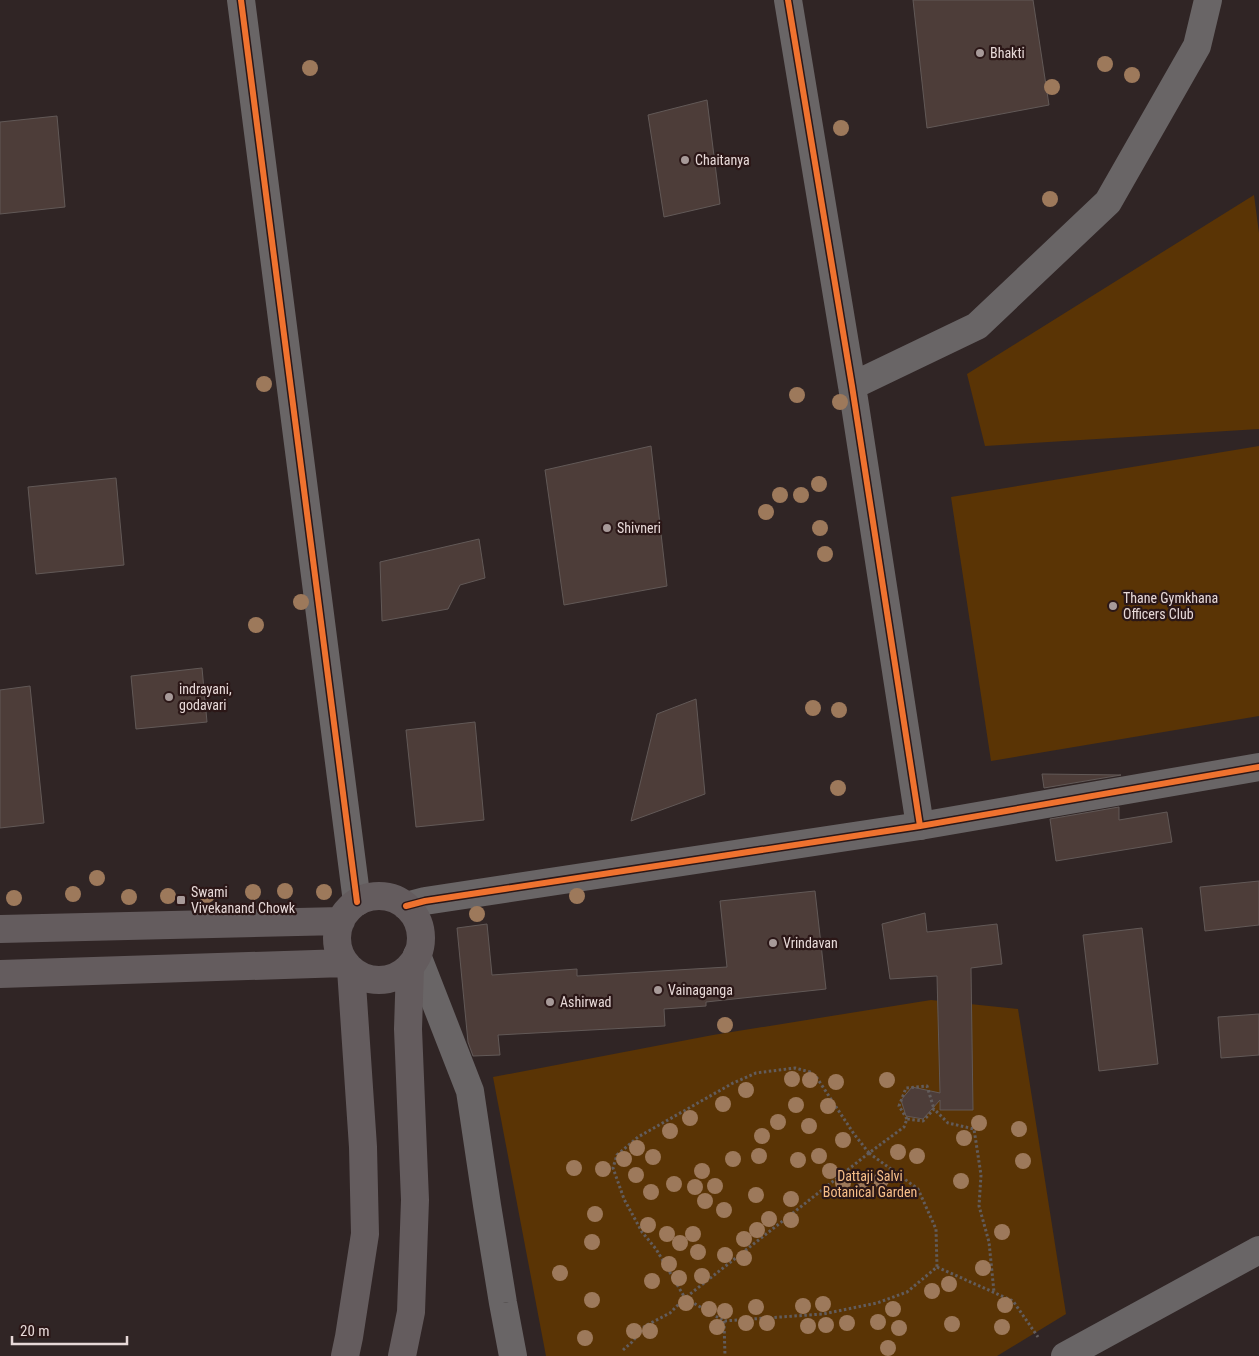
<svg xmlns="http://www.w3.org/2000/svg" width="1259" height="1356" viewBox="0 0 1259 1356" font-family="'Roboto Condensed',sans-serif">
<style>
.green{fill:#5a3405}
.building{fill:#4d3d39;stroke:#625957}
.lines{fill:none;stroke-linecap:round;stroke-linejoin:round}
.path{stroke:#625c5c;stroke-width:3;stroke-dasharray:2.5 2.5;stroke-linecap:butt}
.minor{stroke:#696566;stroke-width:28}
.tertiary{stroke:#696566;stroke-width:28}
.secondary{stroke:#645c5e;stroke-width:28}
.cycleway-casing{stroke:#2b1717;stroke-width:9}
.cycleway{stroke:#ef722f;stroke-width:6}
.tree{fill:#9d795b}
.poi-dot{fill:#a79a99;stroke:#2b1717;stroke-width:2}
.labels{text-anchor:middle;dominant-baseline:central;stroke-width:4.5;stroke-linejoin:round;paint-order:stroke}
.poi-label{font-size:14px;fill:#e7d9d8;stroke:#2b1717;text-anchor:start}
.park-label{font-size:14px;fill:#f7be88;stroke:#2b1717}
</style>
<rect width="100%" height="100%" fill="#302525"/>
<path class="green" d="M 1254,195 L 1259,233 L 1259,429 L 985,446 L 967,374 Z
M 1259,446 L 1259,716 L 991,761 L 951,497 Z
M 931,1000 L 1018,1009 L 1066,1314 L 997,1356 L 546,1356 L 493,1077 L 713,1035 Z"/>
<path class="building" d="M 913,0 L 1033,0 L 1049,105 L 927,128 Z
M 707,100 L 720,204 L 664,217 L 648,115 Z
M 57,116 L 65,207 L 0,214 L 0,122 Z
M 651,446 L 667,586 L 564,605 L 545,470 Z
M 116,478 L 124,565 L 36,574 L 28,487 Z
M 479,539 L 485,578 L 460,585 L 448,609 L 382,621 L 380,562 Z
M 202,668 L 207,722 L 136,729 L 131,676 Z
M 30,686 L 44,823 L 0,828 L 0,690 Z
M 696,699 L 705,794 L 631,821 L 657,714 Z
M 475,722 L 484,820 L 416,827 L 406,730 Z
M 1042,774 L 1121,775 L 1044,788 Z
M 1119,807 L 1119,820 L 1167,812 L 1172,842 L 1056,861 L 1050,819 Z
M 1259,881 L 1259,925 L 1205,931 L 1200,887 Z
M 815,891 L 826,989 L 706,1002 L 706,1006 L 664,1009 L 665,1026 L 498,1035 L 500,1055 L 473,1056 L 468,1042 L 457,928 L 487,924 L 492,975 L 577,969 L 577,976 L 727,967 L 720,901 Z
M 925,913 L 927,932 L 997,924 L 1002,964 L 971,968 L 973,1110 L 940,1110 L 940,1100 L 923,1119 L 906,1116 L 901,1100 L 912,1087 L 940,1093 L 937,976 L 890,979 L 882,924 Z
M 1142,928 L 1158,1064 L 1099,1071 L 1083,935 Z
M 1259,1014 L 1259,1055 L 1221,1058 L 1218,1017 Z"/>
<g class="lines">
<path class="path" d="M 907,1119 L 899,1106 L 906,1088 L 927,1086 L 934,1109
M 869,1153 L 918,1189 L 936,1229 L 937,1267 L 907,1292 L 877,1303 L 823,1314 L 724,1321 L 685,1298 Z
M 937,1267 L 1013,1301 L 1038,1337
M 724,1321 L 725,1356
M 623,1350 L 632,1342 L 645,1326 L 670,1313 L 685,1298 L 656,1249 L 642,1232 L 624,1199 L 613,1168 L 617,1155 L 638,1137 L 733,1083 L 756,1073 L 795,1068 L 810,1072 L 817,1078 L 854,1134 L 869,1153 L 904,1127 L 907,1119 L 923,1121 L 934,1109 L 948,1123 L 974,1129 L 981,1175 L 979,1206 L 989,1242 L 994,1292"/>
<path class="minor" d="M 241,0 L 357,902
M 788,0 L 852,386 L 920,826
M 852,386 L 977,326 L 1108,202 L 1197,46 L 1208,0"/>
<path class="tertiary" d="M 406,906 L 425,901 L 920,826 L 1259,767
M 417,955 L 470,1091 L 487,1205 L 503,1303 L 513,1356
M 1065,1356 L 1259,1250"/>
<path class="secondary" d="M337 938a42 42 0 1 1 84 0a42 42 0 1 1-84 0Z
M 0,929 L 341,921
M 0,974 L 345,963
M 345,1356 L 349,1337 L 365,1234 L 363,1147 L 351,969
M 402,1356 L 411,1312 L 415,1200 L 408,1029 L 410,966"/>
<defs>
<path id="cycleway" d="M 241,0 L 357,902
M 788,0 L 852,386 L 920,826
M 406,906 L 425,901 L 920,826 L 1259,767"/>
</defs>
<use href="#cycleway" class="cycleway-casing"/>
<use href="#cycleway" class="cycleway"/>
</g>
<g class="tree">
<circle cx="1105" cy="64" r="8"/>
<circle cx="310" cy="68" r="8"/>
<circle cx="1132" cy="75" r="8"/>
<circle cx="1052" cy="87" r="8"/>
<circle cx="841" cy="128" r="8"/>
<circle cx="1050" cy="199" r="8"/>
<circle cx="264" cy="384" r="8"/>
<circle cx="797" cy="395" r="8"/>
<circle cx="840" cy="402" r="8"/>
<circle cx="819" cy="484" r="8"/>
<circle cx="780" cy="495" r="8"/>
<circle cx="801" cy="495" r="8"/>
<circle cx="766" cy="512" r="8"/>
<circle cx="820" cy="528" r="8"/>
<circle cx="825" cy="554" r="8"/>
<circle cx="301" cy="602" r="8"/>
<circle cx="256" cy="625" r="8"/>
<circle cx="813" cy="708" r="8"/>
<circle cx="839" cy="710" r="8"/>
<circle cx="838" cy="788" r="8"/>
<circle cx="97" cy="878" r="8"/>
<circle cx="285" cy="891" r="8"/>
<circle cx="253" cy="892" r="8"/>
<circle cx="324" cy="892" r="8"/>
<circle cx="73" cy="894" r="8"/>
<circle cx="207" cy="895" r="8"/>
<circle cx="168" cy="896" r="8"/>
<circle cx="577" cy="896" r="8"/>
<circle cx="129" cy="897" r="8"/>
<circle cx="14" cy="898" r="8"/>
<circle cx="477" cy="914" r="8"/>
<circle cx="725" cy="1025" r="8"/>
<circle cx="792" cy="1079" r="8"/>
<circle cx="810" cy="1080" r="8"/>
<circle cx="887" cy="1080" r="8"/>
<circle cx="836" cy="1082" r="8"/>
<circle cx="746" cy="1090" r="8"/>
<circle cx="723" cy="1104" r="8"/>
<circle cx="796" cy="1105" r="8"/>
<circle cx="828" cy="1106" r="8"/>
<circle cx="690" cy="1118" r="8"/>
<circle cx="778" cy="1122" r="8"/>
<circle cx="979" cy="1123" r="8"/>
<circle cx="809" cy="1126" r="8"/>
<circle cx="1019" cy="1129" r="8"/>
<circle cx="670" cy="1131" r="8"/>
<circle cx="762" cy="1136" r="8"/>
<circle cx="964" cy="1138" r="8"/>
<circle cx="843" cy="1140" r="8"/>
<circle cx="637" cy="1148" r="8"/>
<circle cx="898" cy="1152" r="8"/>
<circle cx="759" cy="1156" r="8"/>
<circle cx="819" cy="1156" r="8"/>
<circle cx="917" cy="1156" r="8"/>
<circle cx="653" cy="1157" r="8"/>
<circle cx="624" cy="1159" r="8"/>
<circle cx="733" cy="1159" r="8"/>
<circle cx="798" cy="1160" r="8"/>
<circle cx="1023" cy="1161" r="8"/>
<circle cx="574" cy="1168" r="8"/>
<circle cx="603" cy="1169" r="8"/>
<circle cx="702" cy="1171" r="8"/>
<circle cx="830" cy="1171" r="8"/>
<circle cx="636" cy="1175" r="8"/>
<circle cx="881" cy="1180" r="8"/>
<circle cx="961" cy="1181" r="8"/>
<circle cx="843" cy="1183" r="8"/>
<circle cx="674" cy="1184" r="8"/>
<circle cx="715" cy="1186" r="8"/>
<circle cx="695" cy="1187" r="8"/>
<circle cx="861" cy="1191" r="8"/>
<circle cx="651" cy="1192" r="8"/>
<circle cx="756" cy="1195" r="8"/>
<circle cx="791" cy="1199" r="8"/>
<circle cx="705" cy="1201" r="8"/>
<circle cx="724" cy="1210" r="8"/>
<circle cx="595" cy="1214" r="8"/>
<circle cx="769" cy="1219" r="8"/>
<circle cx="791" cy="1220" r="8"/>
<circle cx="648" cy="1225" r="8"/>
<circle cx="757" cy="1230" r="8"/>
<circle cx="1002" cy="1232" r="8"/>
<circle cx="667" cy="1234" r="8"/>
<circle cx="693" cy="1234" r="8"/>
<circle cx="744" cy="1239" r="8"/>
<circle cx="592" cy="1242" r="8"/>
<circle cx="680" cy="1243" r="8"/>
<circle cx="698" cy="1252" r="8"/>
<circle cx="725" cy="1255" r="8"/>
<circle cx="744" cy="1258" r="8"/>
<circle cx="669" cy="1264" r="8"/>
<circle cx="983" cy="1268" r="8"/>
<circle cx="560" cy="1273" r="8"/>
<circle cx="702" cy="1276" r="8"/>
<circle cx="679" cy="1278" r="8"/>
<circle cx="652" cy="1281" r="8"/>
<circle cx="949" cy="1284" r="8"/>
<circle cx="932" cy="1291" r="8"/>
<circle cx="592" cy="1300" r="8"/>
<circle cx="686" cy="1303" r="8"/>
<circle cx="823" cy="1304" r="8"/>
<circle cx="1005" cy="1305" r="8"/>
<circle cx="803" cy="1306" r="8"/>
<circle cx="756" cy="1307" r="8"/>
<circle cx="709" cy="1309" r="8"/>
<circle cx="893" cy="1309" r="8"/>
<circle cx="725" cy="1311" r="8"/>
<circle cx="878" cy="1322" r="8"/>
<circle cx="746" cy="1323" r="8"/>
<circle cx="767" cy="1323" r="8"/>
<circle cx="847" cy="1323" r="8"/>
<circle cx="952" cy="1324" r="8"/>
<circle cx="826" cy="1325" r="8"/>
<circle cx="808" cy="1326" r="8"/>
<circle cx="717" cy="1327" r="8"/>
<circle cx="1002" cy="1327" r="8"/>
<circle cx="899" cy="1328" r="8"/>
<circle cx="634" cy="1331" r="8"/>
<circle cx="650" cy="1331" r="8"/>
<circle cx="585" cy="1338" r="8"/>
<circle cx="888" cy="1348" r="8"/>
</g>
<g class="poi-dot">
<circle cx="980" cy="53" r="5"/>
<circle cx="685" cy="160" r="5"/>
<circle cx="607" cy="528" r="5"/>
<circle cx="1113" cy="606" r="5"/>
<circle cx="169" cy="697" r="5"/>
<rect x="176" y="895" width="10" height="10" rx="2.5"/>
<circle cx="773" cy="943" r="5"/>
<circle cx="658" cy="990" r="5"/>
<circle cx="550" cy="1002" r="5"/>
</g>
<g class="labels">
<g class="poi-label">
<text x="990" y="53">Bhakti</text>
<text x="695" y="160">Chaitanya</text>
<text x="617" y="528">Shivneri</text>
<text x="1123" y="598">Thane Gymkhana<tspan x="1123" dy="16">Officers Club</tspan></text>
<text x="179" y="689">indrayani,<tspan x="179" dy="16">godavari</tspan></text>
<text x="191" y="892">Swami<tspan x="191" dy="16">Vivekanand Chowk</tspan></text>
<text x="783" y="943">Vrindavan</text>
<text x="668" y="990">Vainaganga</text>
<text x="560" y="1002">Ashirwad</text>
</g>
<g class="park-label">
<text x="870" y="1176">Dattaji Salvi<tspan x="870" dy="16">Botanical Garden</tspan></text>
</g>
</g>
<path d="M12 1336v8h115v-8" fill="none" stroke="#e7d9d8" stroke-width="2.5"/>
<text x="20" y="1336" font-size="15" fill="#e7d9d8" stroke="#2b1717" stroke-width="4" paint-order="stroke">20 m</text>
</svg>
